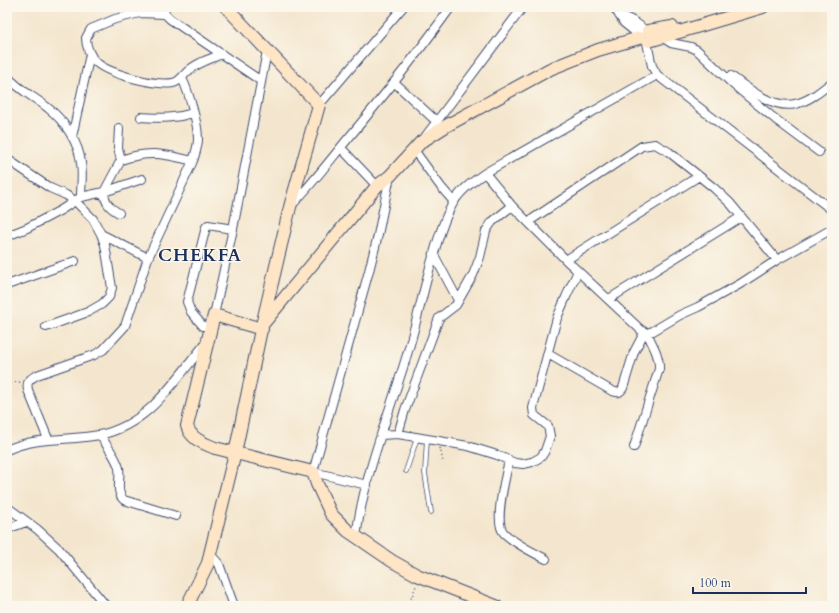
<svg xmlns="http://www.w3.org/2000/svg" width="839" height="613" viewBox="0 0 839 613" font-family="Cardo,serif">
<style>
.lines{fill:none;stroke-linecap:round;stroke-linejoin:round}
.lane-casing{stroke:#3c4a6f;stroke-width:5.5}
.street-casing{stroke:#3c4a6f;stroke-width:10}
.secondary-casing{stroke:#3c4a6f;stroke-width:14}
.path{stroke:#3c4a6f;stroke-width:1.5;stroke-dasharray:1 3;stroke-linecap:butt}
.lane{stroke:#fff;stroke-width:4}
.street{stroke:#fff;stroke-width:8}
.secondary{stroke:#fde5c5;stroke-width:12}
.labels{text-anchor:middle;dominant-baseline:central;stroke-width:3;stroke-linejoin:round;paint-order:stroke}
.district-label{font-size:18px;font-weight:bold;letter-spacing:1px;fill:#1b2f5e;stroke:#fbf7ec}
</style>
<rect width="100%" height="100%" fill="#fbf7ec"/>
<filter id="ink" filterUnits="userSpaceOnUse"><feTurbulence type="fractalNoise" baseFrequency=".025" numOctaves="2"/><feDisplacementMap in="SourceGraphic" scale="8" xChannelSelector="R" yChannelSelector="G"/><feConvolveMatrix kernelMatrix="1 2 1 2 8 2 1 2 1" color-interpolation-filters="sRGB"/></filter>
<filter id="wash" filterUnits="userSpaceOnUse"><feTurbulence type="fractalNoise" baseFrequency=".012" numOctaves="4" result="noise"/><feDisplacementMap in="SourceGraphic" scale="16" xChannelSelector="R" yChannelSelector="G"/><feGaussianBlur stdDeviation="0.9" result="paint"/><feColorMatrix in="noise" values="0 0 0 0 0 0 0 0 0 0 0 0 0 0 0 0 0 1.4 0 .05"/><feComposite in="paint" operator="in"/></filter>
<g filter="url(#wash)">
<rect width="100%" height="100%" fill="#f4e6ce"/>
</g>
<g filter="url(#ink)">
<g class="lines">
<defs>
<path id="lane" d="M 427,439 L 425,473 L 431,512
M 406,471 L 417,438"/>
<path id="street" d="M 164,7 L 165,14 L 170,19 L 261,81
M 614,7 L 624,23 L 639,35
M 165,14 L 140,13 L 115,19 L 91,29 L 86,38 C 86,46 90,57 97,63 C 110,74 155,86 173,83 C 179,82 182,77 187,72 C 196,63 210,59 222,54
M 619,15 C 629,19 638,22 645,31
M 662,37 L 671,43 L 691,47 L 697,50 L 735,86 L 775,119 L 819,152
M 647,43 L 652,66 L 657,75 L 832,210
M 7,76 C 20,91 33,96 48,108 C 64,120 79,143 81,163 C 83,174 81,185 81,197
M 731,76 C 747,88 773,109 795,104 C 809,101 821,91 832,82
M 394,82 L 436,121
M 319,105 L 403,7
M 141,117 C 161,118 174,119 193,113
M 119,128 L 118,148 L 121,160
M 72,137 L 90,54
M 425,137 L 523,7
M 341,148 L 377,186
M 414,150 L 441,187 L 454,202
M 7,159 L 50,188 L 66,195 L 75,201 L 93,219 L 101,234 L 105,245 L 112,288 L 109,297 L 102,304 L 88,312 L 46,327
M 485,173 L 512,206 L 566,260 L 641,330 L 647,333 L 653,331 L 680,315 L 698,307 L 740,284 L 777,260 L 832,229
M 291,206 C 311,185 328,163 346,141 C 383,97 418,53 451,7
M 119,213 C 110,208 105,203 104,192 L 142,179
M 528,222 L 642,146 L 655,144 L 669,152 L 714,188 L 730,203 L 777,260
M 101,234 L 148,258
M 7,236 L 27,228 L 61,210 L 81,197 L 104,192 L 121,160 C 149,150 165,154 193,161 C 195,154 198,147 198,139 C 198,123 189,93 182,78
M 434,255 L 458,300
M 566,260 L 699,176
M 7,285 L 75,261
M 609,299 L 741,217
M 214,315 L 233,229 L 267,51
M 212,327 L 203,326 L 191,312 L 187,302 L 206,227 L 208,225 L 233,229
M 548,354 L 612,391 C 618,393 620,393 623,388 L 634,352 L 644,333
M 398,434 L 468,446 L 497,455 L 515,463 L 523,464 L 532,462 L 541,457 L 545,451 L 550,436 L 548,426 L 534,415 L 533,408 L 557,318 L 566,297 L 578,271
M 100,435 C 106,445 116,456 119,468 C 121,479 115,492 124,500 L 176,516
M 381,435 L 398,434 L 405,410 L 439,318 L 456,305 L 473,275 L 480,257 L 486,231 L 492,222 L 512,206
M 48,439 L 28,390 C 26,381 30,379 37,375 L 94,355 L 103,350 L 125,326 L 148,258 L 193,161
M 634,447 L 659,369 C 660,356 652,344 647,333
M 7,450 C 36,436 69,441 99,435 C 149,425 175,380 205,344
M 509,460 C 506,476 493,522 504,533 C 514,543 534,553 546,559
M 367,485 L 313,472 L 369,271 L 378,235 L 390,176
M 7,507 L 37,529 L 59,549 L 106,606
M 7,529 L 26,522
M 356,537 C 364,475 388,417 406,358 C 415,328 422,297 430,267 C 436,247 441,225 451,207 C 458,192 472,182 485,173 L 657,75
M 210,554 L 219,564 L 234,606"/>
<path id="secondary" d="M 226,7 L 319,105 L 290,207 L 263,321
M 648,31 L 672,27
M 649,41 L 763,7
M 262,329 L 214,315 L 187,426 C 191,439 203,443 215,448 L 313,472 L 317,484 L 331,514 L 348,531 L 392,561 L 417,575 L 496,606
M 187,606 L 208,563 L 210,554 L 235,453 L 262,325 L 377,186 L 390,176 L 421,142 L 446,126 L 550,69 L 598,50 L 639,38"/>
</defs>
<use href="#lane" class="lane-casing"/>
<use href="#street" class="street-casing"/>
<use href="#secondary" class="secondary-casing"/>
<path class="path" d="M 7,383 L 21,382
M 440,448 L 443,462
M 408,606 L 416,586"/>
<use href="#lane" class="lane"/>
<use href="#street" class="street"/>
<use href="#secondary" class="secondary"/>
</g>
</g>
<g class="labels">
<g class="district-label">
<text x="200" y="255">CHEKFA</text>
</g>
</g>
<rect width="839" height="613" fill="none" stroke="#fbf7ec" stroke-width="24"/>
<path d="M693 587v6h113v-6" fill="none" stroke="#1b2f5e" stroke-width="2"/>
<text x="699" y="587" font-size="12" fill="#1b2f5e" stroke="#fbf7ec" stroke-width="3" paint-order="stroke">100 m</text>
</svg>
